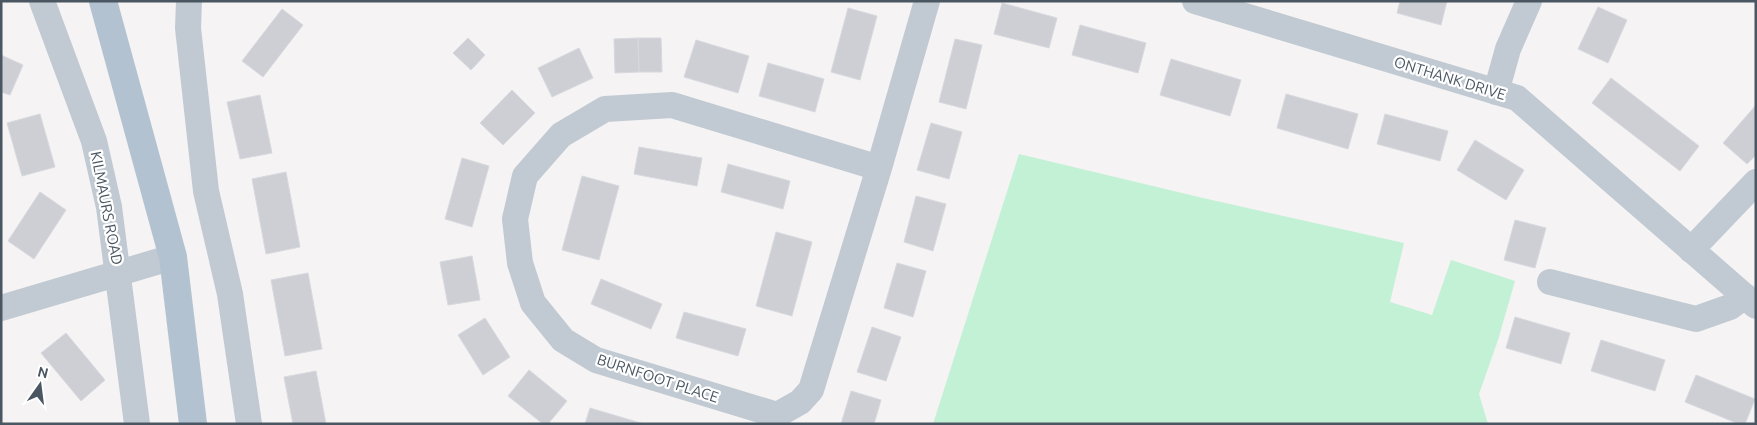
<svg xmlns="http://www.w3.org/2000/svg" width="1757" height="425" viewBox="0 0 1757 425" font-family="Ubuntu,sans-serif">
<style>
.green{fill:#c3f1d5}
.building{fill:#cdcfd5;stroke:#d7d9de}
.lines{fill:none;stroke-linecap:round;stroke-linejoin:round}
.minor{stroke:#c1cad2;stroke-width:26}
.major{stroke:#b3c2d1;stroke-width:28}
.labels{text-anchor:middle;dominant-baseline:central;stroke-width:4.5;stroke-linejoin:round;paint-order:stroke}
.street-label{font-size:15px;fill:#4a5661;stroke:#fff}
</style>
<rect width="100%" height="100%" fill="#f5f3f3"/>
<path class="green" d="M 1019,154 L 1203,198 L 1404,243 L 1390,302 L 1432,315 L 1451,260 L 1515,281 L 1498,340 L 1479,394 L 1488,424 L 933,424 Z"/>
<path class="building" d="M 1400,1 L 1447,1 L 1441,25 L 1397,13 Z
M 1002,3 L 1057,18 L 1049,48 L 994,34 Z
M 1598,7 L 1627,20 L 1608,63 L 1578,49 Z
M 848,8 L 877,16 L 860,80 L 831,72 Z
M 282,9 L 303,25 L 263,77 L 242,61 Z
M 1080,25 L 1146,43 L 1138,73 L 1072,55 Z
M 468,38 L 485,55 L 471,70 L 453,53 Z
M 638,38 L 661,38 L 662,72 L 639,72 Z
M 638,38 L 639,72 L 615,73 L 614,39 Z
M 955,39 L 982,45 L 966,109 L 939,102 Z
M 696,40 L 749,56 L 738,93 L 684,77 Z
M 579,48 L 593,78 L 552,97 L 538,68 Z
M 1,55 L 23,65 L 10,95 L 1,92 Z
M 1171,59 L 1241,80 L 1230,116 L 1160,95 Z
M 768,63 L 824,79 L 815,112 L 759,96 Z
M 1611,78 L 1699,146 L 1680,171 L 1592,103 Z
M 512,90 L 535,113 L 503,145 L 480,123 Z
M 1286,94 L 1358,114 L 1348,149 L 1277,128 Z
M 260,95 L 272,153 L 240,159 L 227,102 Z
M 1756,105 L 1756,155 L 1747,164 L 1723,143 Z
M 40,114 L 55,167 L 22,176 L 7,123 Z
M 1385,114 L 1448,131 L 1440,161 L 1377,144 Z
M 931,123 L 962,132 L 949,179 L 917,170 Z
M 1475,140 L 1524,170 L 1506,200 L 1457,170 Z
M 639,147 L 702,158 L 697,186 L 634,174 Z
M 462,158 L 489,166 L 472,227 L 445,219 Z
M 728,164 L 790,181 L 783,209 L 721,192 Z
M 286,172 L 300,247 L 266,254 L 252,179 Z
M 582,176 L 619,186 L 599,260 L 562,250 Z
M 40,192 L 66,210 L 34,259 L 8,241 Z
M 916,196 L 946,204 L 933,251 L 904,242 Z
M 1515,220 L 1546,228 L 1535,268 L 1504,260 Z
M 776,232 L 812,242 L 792,316 L 756,306 Z
M 472,256 L 480,300 L 448,305 L 440,262 Z
M 897,263 L 926,271 L 913,317 L 884,308 Z
M 308,273 L 322,349 L 285,356 L 271,280 Z
M 601,279 L 662,304 L 651,329 L 591,304 Z
M 684,312 L 746,329 L 738,356 L 676,338 Z
M 1515,317 L 1570,333 L 1561,364 L 1506,348 Z
M 485,318 L 510,357 L 483,375 L 458,335 Z
M 872,327 L 901,337 L 886,381 L 857,372 Z
M 66,333 L 105,380 L 81,401 L 41,353 Z
M 1601,340 L 1665,360 L 1655,391 L 1591,371 Z
M 529,370 L 567,401 L 548,424 L 543,424 L 508,396 Z
M 316,371 L 326,424 L 293,424 L 284,377 Z
M 1696,375 L 1755,399 L 1745,424 L 1739,424 L 1685,402 Z
M 851,391 L 881,400 L 874,424 L 841,424 Z
M 590,408 L 644,424 L 585,424 Z"/>
<g class="lines">
<path class="minor" d="M 42,1 L 94,141 L 109,207 L 137,424
M 189,1 L 188,28 L 206,191 L 230,294 L 249,424
M 1195,1 L 1517,98 L 1756,306
M 1496,92 L 1508,49 L 1529,1
M 879,168 L 672,105 L 605,109 L 561,135 L 525,176 L 515,219 L 520,263 L 533,303 L 563,340 L 596,360 L 777,415 L 800,402 L 811,390 L 879,168 L 927,1
M 1691,250 L 1756,182
M 1550,282 L 1696,319 L 1730,307 L 1745,296
M 1,308 L 173,257"/>
<path class="major" d="M 103,1 L 173,257 L 193,424"/>
</g>
<g class="labels">
<g class="street-label">
<text transform="translate(1450 78) rotate(17)">ONTHANK DRIVE</text>
<text transform="translate(107 208) rotate(79)">KILMAURS ROAD</text>
<text transform="translate(658 378) rotate(18)">BURNFOOT PLACE</text>
</g>
</g>
<rect width="1757" height="425" fill="none" stroke="#4a5661" stroke-width="5"/>
<g transform="translate(40 385) rotate(14)" stroke="#ffffff" stroke-width="4" paint-order="stroke">
<path d="M0-4L9 19L0 12L-9 19Z" fill="#4a5661"/>
<text y="-8" font-size="14" font-weight="bold" text-anchor="middle" fill="#4a5661">N</text>
</g>
</svg>
